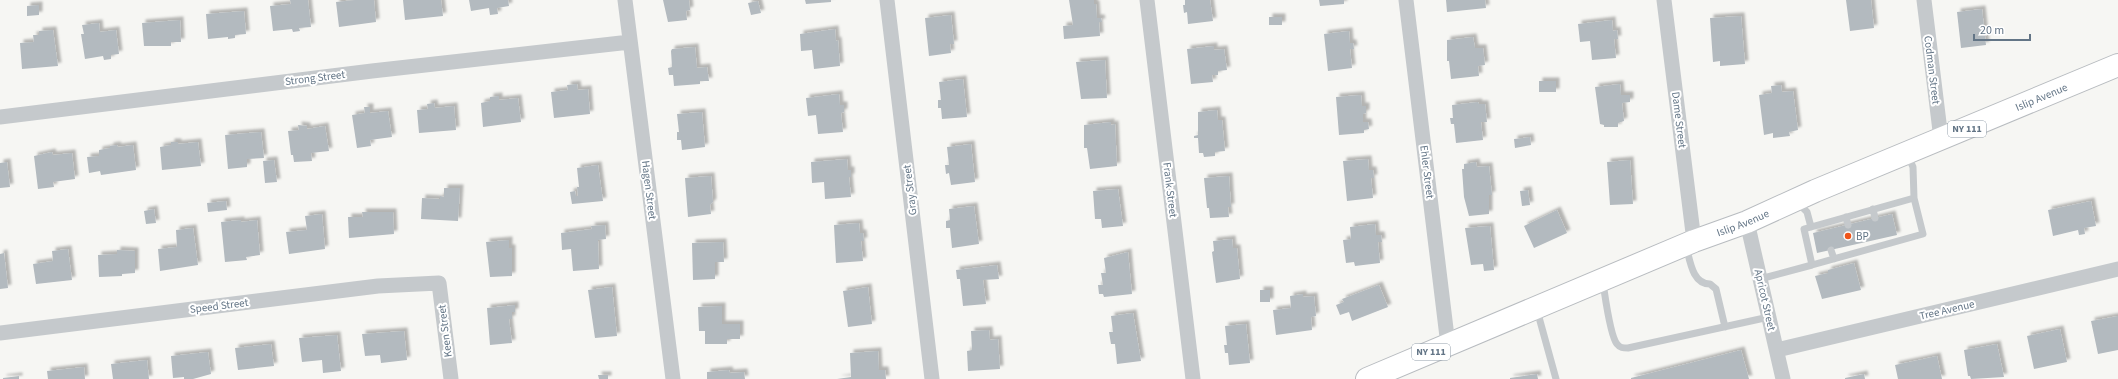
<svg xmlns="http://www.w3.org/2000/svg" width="2118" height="379" viewBox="0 0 2118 379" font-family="'Source Sans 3',sans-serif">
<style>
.building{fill:#b3babf;filter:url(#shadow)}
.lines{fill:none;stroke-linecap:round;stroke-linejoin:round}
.primary-casing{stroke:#b8bcc0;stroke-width:24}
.lane{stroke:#c5c9cc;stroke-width:7}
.street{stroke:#c5c9cc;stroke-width:15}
.primary{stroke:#fff;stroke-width:22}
.poi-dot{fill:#ef551a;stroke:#fff;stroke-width:1.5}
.labels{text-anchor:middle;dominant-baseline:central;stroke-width:4;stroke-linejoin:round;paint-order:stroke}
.shield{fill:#fff;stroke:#929eaa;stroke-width:1}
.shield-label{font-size:10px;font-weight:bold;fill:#637586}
.street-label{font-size:11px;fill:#637586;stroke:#fff}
.poi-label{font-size:11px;fill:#637586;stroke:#fff;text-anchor:start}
</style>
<defs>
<filter id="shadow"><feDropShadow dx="3.5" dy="-3.5" stdDeviation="1" flood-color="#0004"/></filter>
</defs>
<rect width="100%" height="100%" fill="#f6f6f3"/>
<path class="building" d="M 290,0 L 308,0 L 311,27 L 299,28 L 300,31 L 293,32 L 292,29 L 273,31 L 270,6 L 291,4 Z
M 355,0 L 374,0 L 376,22 L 339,27 L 336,2 Z
M 403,0 L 441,0 L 443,16 L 405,20 Z
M 469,0 L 508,0 L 509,6 L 497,8 L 498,14 L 490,15 L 489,8 L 471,11 Z
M 663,0 L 689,0 L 690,10 L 686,11 L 687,20 L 668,22 Z
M 805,0 L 831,0 L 831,2 L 806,4 Z
M 1069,0 L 1094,0 L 1094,4 L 1096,4 L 1097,18 L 1101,18 L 1102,22 L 1099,22 L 1100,36 L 1064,39 L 1063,26 L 1073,25 Z
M 1185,0 L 1210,0 L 1213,21 L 1188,24 L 1187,12 L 1184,13 L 1183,5 L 1185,5 Z
M 1319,0 L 1344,0 L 1344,4 L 1320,6 Z
M 1446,0 L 1485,0 L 1486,8 L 1447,12 Z
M 1846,0 L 1871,0 L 1874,28 L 1850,31 Z
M 758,1 L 761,13 L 751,15 L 748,3 Z
M 39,5 L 39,15 L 27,16 L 27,6 Z
M 1982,9 L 1986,45 L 1961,48 L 1957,12 Z
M 244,11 L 246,34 L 235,35 L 235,38 L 228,39 L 228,37 L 208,39 L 206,14 Z
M 951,15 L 954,44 L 950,44 L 951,53 L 929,56 L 925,18 Z
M 1741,16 L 1745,64 L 1720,66 L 1720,61 L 1713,62 L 1710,18 Z
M 1269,17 L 1282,17 L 1282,25 L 1269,25 Z
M 180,20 L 181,42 L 171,42 L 171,46 L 144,46 L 142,23 Z
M 1612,20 L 1613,31 L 1617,30 L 1618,39 L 1614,39 L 1616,58 L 1592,60 L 1590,41 L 1580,42 L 1578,24 Z
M 99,23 L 100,32 L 116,30 L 119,54 L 111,55 L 111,59 L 104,60 L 103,56 L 85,59 L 81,34 L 84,34 L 82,25 Z
M 835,29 L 836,41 L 838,40 L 840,66 L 814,69 L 812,50 L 801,51 L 800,34 Z
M 53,30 L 58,66 L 22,69 L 20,43 L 34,42 L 33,35 L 39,35 L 39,31 Z
M 1349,31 L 1350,43 L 1353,43 L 1354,49 L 1350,49 L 1352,68 L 1328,71 L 1324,34 Z
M 1473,37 L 1475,48 L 1483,48 L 1485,65 L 1478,66 L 1479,76 L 1451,79 L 1449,61 L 1447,61 L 1447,40 Z
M 1214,46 L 1214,50 L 1224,49 L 1227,70 L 1218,71 L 1218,75 L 1212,75 L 1213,82 L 1191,84 L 1187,49 Z
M 695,47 L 697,68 L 707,67 L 709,81 L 700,81 L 700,84 L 674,86 L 673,75 L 669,75 L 668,68 L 672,67 L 671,51 L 672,49 Z
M 1105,60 L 1107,98 L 1081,99 L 1076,62 Z
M 963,79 L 967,117 L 942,119 L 941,108 L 938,108 L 938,100 L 941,100 L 939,82 Z
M 1539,81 L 1556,81 L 1556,92 L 1539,92 Z
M 577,84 L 578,90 L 588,89 L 590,114 L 554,118 L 551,92 L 568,90 L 567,85 Z
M 1620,84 L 1621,95 L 1630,95 L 1630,102 L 1622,103 L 1624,121 L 1618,123 L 1618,127 L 1604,127 L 1604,125 L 1600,124 L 1595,87 Z
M 1781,85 L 1782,92 L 1793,91 L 1798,130 L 1789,132 L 1790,136 L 1773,138 L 1773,133 L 1764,135 L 1759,95 L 1772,93 L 1771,86 Z
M 839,94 L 840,105 L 844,105 L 844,112 L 841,113 L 843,132 L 818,134 L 816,115 L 808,116 L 806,98 Z
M 1361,95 L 1362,106 L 1366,106 L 1366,113 L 1363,114 L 1363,122 L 1368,122 L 1369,129 L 1364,130 L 1364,133 L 1339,135 L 1336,97 Z
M 499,96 L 499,100 L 518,98 L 521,122 L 483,127 L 481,103 L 490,101 L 490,97 Z
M 1478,102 L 1479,104 L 1485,104 L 1487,122 L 1481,122 L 1483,140 L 1456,143 L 1454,124 L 1451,124 L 1450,118 L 1453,118 L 1452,105 Z
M 434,103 L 435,108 L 454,106 L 456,130 L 419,133 L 417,110 L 428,109 L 427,104 Z
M 364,107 L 370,107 L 370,113 L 388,111 L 392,137 L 370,140 L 371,146 L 357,148 L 352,115 L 365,113 Z
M 1217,110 L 1218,120 L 1222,120 L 1225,151 L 1215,152 L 1215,156 L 1204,157 L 1203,153 L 1199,153 L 1198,138 L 1194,138 L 1194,136 L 1198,135 L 1198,112 Z
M 702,112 L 705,147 L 682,150 L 681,140 L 677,140 L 677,132 L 679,132 L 677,114 Z
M 1111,122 L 1111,125 L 1115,124 L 1117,166 L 1090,169 L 1087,148 L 1084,148 L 1084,125 Z
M 298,125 L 307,126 L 307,129 L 325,126 L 329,151 L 311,153 L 312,161 L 294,162 L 293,155 L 291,155 L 288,131 L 299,130 Z
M 261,132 L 264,158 L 247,159 L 247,167 L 228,169 L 225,135 Z
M 1530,137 L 1531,145 L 1515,148 L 1514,139 Z
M 171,142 L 178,142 L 178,144 L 198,142 L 201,166 L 162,170 L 160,147 L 171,145 Z
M 971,144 L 975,182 L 951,185 L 949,173 L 946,174 L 945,165 L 949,165 L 947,147 Z
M 117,145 L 118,147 L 133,145 L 136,170 L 101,175 L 100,171 L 89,173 L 87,157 L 99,156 L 99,150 L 110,148 L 110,146 Z
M 52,152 L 53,155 L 72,153 L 75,179 L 53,182 L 54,187 L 38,189 L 34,156 Z
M 847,159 L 848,170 L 851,170 L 851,177 L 849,177 L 851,197 L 825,199 L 824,182 L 812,183 L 811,162 Z
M 1368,159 L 1369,170 L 1373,170 L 1374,178 L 1371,178 L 1373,198 L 1347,201 L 1343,161 Z
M 274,160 L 277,182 L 265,183 L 263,161 Z
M 1630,160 L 1633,204 L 1610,205 L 1607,162 Z
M 7,162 L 10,187 L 0,188 L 0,163 Z
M 1476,162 L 1477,167 L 1489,166 L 1492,195 L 1489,195 L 1489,214 L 1469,216 L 1464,197 L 1462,169 L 1464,169 L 1464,164 Z
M 598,165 L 603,201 L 572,204 L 570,192 L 575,191 L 576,196 L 578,196 L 577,187 L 579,187 L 577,168 Z
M 711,176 L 713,202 L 710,205 L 711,214 L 688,217 L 685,178 Z
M 1229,176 L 1231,207 L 1228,207 L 1229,217 L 1210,218 L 1209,208 L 1207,208 L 1204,178 Z
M 444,188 L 460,188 L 458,221 L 421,219 L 422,198 L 440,199 L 440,196 L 444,197 Z
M 1118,189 L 1123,226 L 1102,228 L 1101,219 L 1095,219 L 1093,191 Z
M 1528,190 L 1530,205 L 1522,206 L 1520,191 Z
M 226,201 L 227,210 L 208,212 L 207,203 Z
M 2091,201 L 2096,226 L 2084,228 L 2085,234 L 2079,235 L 2078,230 L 2053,236 L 2048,210 Z
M 974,206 L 979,244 L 952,248 L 950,228 L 946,228 L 946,221 L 950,220 L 949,209 Z
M 154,209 L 156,223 L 146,224 L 144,211 Z
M 1557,210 L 1567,233 L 1534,248 L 1524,226 Z
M 362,212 L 393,212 L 394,234 L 349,238 L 348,217 L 363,217 Z
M 322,214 L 325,249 L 289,254 L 286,232 L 307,230 L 305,216 Z
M 1892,214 L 1897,235 L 1817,253 L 1813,233 Z
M 241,220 L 241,222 L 257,220 L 260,255 L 246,257 L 247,260 L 225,262 L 221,222 Z
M 859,223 L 860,233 L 863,233 L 864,241 L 861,241 L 863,261 L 836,263 L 834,225 Z
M 1375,224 L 1376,235 L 1381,235 L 1382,242 L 1378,242 L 1380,263 L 1355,266 L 1354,262 L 1346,263 L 1343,240 L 1351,239 L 1350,227 Z
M 605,225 L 606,239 L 598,240 L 599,269 L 573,271 L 571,249 L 562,250 L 561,233 L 592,229 L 591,226 Z
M 1490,226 L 1494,270 L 1484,271 L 1483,264 L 1471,265 L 1465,228 Z
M 193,228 L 198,265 L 160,271 L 158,249 L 177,247 L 176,230 Z
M 1232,239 L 1233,248 L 1237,248 L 1240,279 L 1216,283 L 1212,252 L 1214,251 L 1213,241 Z
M 509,240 L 509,248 L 512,248 L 512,276 L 490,277 L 486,242 Z
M 723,242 L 724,262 L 715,262 L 715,279 L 693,280 L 692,243 Z
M 68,249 L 72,280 L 36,284 L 33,264 L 53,261 L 52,251 Z
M 117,250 L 135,251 L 135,273 L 122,274 L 122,276 L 99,277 L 98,255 L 117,254 Z
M 1128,252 L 1132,294 L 1104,297 L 1103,294 L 1099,294 L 1098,285 L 1103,285 L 1101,273 L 1106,273 L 1104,258 Z
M 4,253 L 8,288 L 0,289 L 0,254 Z
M 1854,263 L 1861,290 L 1822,299 L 1815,276 L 1828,273 L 1828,270 Z
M 997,265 L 999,279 L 983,280 L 986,304 L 963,306 L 960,279 L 957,279 L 956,270 Z
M 1379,285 L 1388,307 L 1352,321 L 1349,312 L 1340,315 L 1336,305 L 1344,302 L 1342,299 Z
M 612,287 L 617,336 L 595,338 L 588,290 Z
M 868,287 L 872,324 L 848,327 L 843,291 Z
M 1260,290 L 1270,290 L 1270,302 L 1260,302 Z
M 1303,294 L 1303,297 L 1314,296 L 1316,316 L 1311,317 L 1312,330 L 1276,335 L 1273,310 L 1291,308 L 1290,296 Z
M 515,305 L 515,312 L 512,312 L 512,319 L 509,319 L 512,343 L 490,345 L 487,308 Z
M 722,306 L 722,324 L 740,324 L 740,339 L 727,339 L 727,344 L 705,344 L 705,331 L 699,331 L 698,307 Z
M 1133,313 L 1141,361 L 1117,364 L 1115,344 L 1111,344 L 1109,332 L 1113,332 L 1111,316 Z
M 2118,316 L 2118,350 L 2098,354 L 2091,321 Z
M 1246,324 L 1250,363 L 1229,365 L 1228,353 L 1225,353 L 1224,345 L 1227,345 L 1225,326 Z
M 2060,329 L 2067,362 L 2034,369 L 2027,336 Z
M 989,330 L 990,340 L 998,339 L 1000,369 L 968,371 L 967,351 L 972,350 L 971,331 Z
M 404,331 L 407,360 L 381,363 L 380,355 L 365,356 L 362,334 Z
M 337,335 L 341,371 L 323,373 L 322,360 L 302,362 L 299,338 Z
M 271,344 L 274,366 L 238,370 L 235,348 Z
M 1997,344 L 2004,377 L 1971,379 L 1970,376 L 1968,376 L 1964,350 Z
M 1741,350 L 1749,379 L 1631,379 L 1631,378 Z
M 878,351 L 879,370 L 885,370 L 886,379 L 837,379 L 851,377 L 850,353 Z
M 208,352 L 211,374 L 193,379 L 184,379 L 184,377 L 173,378 L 171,356 Z
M 1937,356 L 1942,379 L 1898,379 L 1895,365 Z
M 147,360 L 149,379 L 113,379 L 111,364 Z
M 84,367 L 85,379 L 48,379 L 47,371 Z
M 729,370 L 730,373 L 744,372 L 745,379 L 707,379 L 707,372 Z
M 1537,374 L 1538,379 L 1510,379 L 1510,378 Z
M 1864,374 L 1865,379 L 1845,379 L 1845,378 Z
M 598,375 L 608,375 L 608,379 L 599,379 Z
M 19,376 L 19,379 L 3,379 L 3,378 Z"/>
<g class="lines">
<defs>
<g id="primary">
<path id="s1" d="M 1367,379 L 1694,241 L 1747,222 L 1815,191 L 2118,65"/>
</g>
</defs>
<use href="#primary" class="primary-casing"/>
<path class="lane" d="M 1907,154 L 1913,167 L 1914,198 L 1804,229 L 1812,265 L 1923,234 L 1914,198
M 1797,202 L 1807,212 L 1811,227
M 1873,209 L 1875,218
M 1846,217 L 1848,225
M 1686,246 C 1690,260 1692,284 1710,284 L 1716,289 L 1725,327
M 1831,250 L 1834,259
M 1760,279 L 1812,265
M 1603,283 C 1605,295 1610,336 1617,344 C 1620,348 1623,348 1628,348 L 1769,317
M 1537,310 L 1556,379"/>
<path class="street" d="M 625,0 L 673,379
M 887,0 L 932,379
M 1147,0 L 1193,379
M 1406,0 L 1448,345
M 1664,0 L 1694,241
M 1924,0 L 1941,139
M 0,117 L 372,71 L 630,42
M 1747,222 L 1783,379
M 0,333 L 378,286 L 439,283 L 451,379
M 1777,350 L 2118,269"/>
<use href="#primary" class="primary"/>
</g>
<circle class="poi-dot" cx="1848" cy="236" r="4"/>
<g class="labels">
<g class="shield">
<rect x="1948" y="121" width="38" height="16" rx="3"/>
<rect x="1412" y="344" width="38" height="16" rx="3"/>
</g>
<g class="shield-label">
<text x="1967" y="129">NY 111</text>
<text x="1431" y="352">NY 111</text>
</g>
<g class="street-label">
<text transform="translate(1932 70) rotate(83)">Codman Street</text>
<text transform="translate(315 78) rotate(-7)">Strong Street</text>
<text stroke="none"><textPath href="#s1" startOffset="731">Islip Avenue</textPath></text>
<text transform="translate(1679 120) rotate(83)">Dame Street</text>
<text transform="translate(1427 172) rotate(83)">Ehler Street</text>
<text transform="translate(649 190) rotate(83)">Hagen Street</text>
<text transform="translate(910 190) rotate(-97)">Gray Street</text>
<text transform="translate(1170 190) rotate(83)">Frank Street</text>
<text stroke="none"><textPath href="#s1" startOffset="407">Islip Avenue</textPath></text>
<text transform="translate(1765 300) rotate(77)">Apricot Street</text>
<text transform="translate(219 306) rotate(-7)">Speed Street</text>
<text transform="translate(1947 310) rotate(-13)">Tree Avenue</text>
<text transform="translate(445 331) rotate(-97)">Keen Street</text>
</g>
<g class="poi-label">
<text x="1856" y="236">BP</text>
</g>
</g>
<path d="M1974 34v6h56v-6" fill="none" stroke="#637586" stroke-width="2"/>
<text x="1980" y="34" font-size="12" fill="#637586" stroke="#ffffff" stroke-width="3" paint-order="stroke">20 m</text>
</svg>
